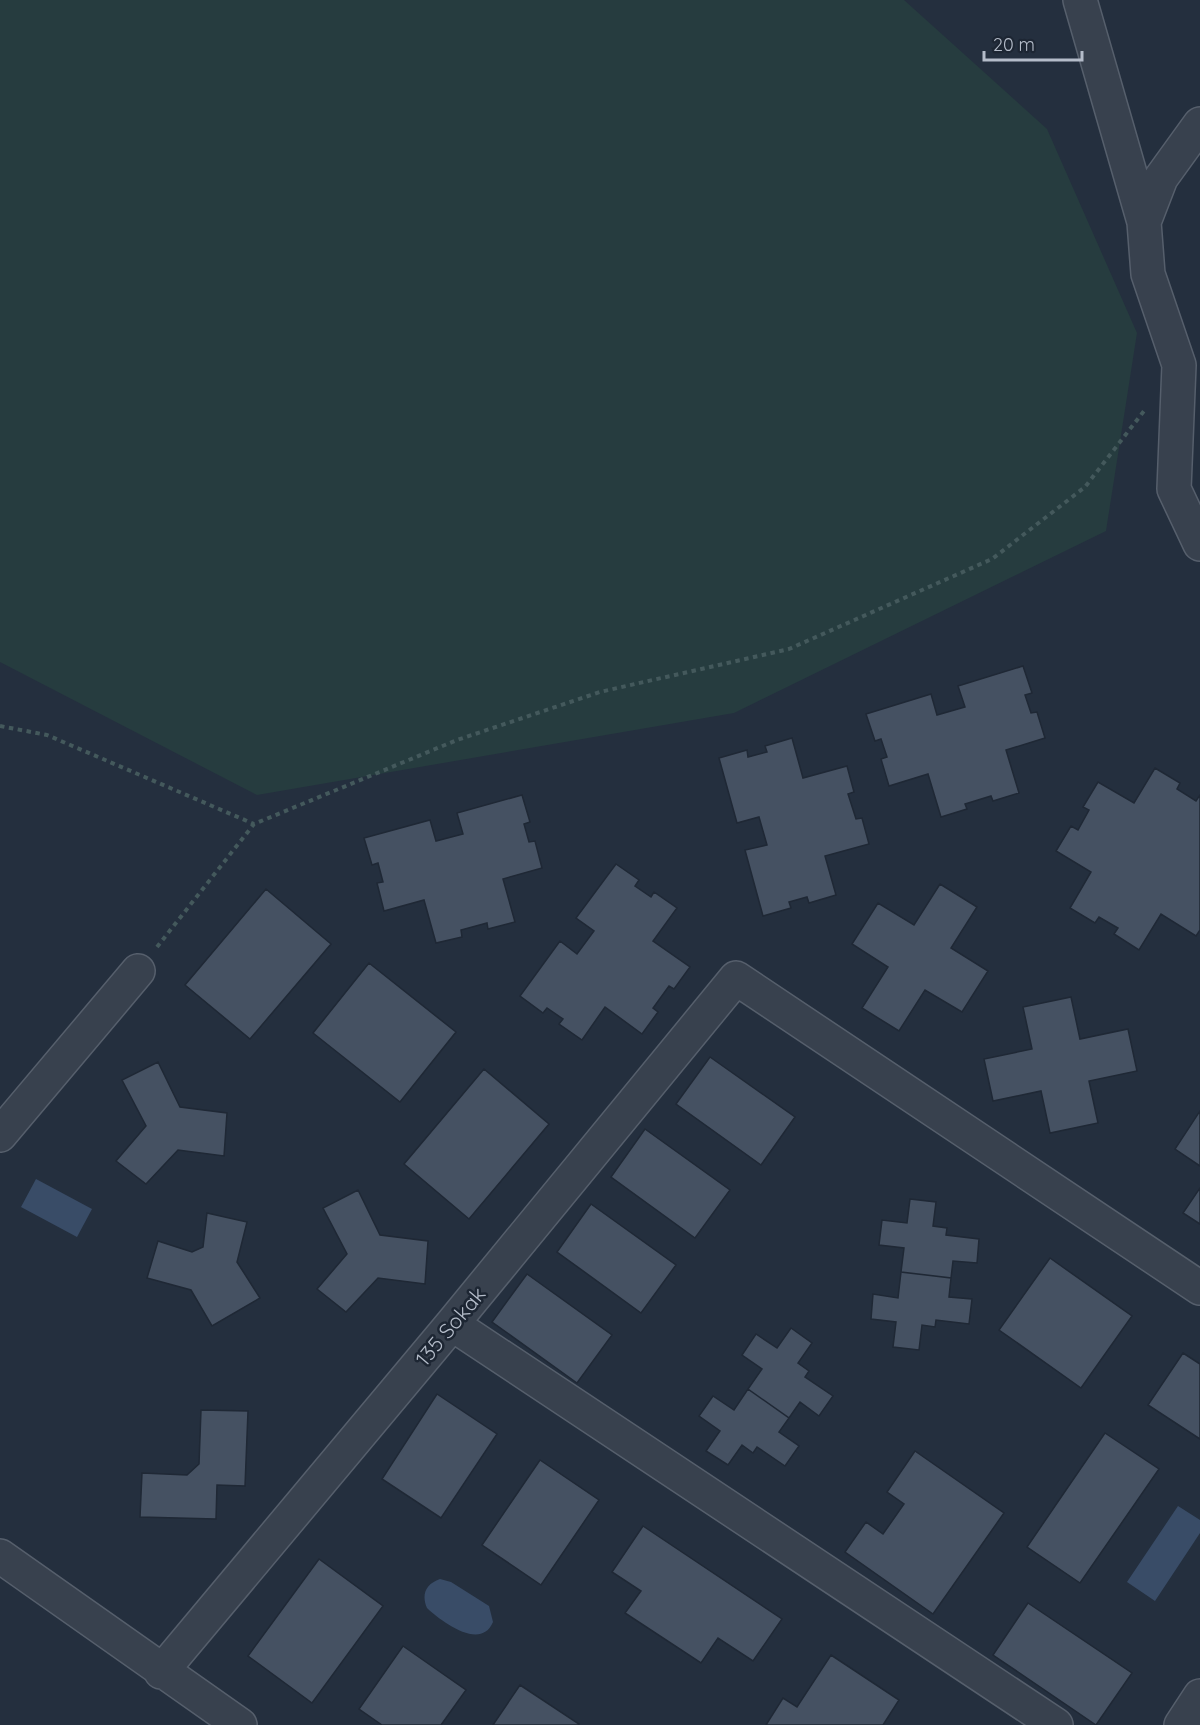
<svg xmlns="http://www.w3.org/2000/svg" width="1200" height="1725" viewBox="0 0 1200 1725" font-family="Quicksand,sans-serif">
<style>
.green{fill:#263c3f}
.water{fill:#394c67}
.building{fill:#455162;stroke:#1f2835;stroke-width:1.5}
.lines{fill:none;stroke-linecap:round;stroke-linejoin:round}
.minor-casing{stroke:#565f6c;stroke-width:36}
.path{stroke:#44595c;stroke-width:4;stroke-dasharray:4.5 4.5;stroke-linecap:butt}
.minor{stroke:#38414e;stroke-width:33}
.labels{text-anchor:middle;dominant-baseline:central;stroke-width:5;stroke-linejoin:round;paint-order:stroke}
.street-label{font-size:21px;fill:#b4bcc9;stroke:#1d2633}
</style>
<rect width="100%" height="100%" fill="#242f3e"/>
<path class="green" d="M 0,0 L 904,0 L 1047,129 L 1137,333 L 1106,531 L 734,713 L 257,795 L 0,662 Z"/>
<path class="water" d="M 36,1179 L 92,1209 L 77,1237 L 21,1207 Z
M 1178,1506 L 1200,1520 L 1200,1533 L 1155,1601 L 1127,1582 Z
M 440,1579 L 451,1582 L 489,1606 L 493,1622 C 481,1651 442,1622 427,1608 C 421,1594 426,1584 440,1579 Z"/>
<path class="building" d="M 1023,666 L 1032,693 L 1025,695 L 1031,713 L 1037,712 L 1045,738 L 1006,750 L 1019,793 L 993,801 L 991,796 L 965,804 L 967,809 L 941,817 L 928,774 L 889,786 L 881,759 L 887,757 L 881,739 L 875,741 L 866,714 L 931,694 L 937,715 L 965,707 L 958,686 Z
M 792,738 L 803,778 L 847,766 L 854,792 L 848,794 L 856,819 L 862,818 L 869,844 L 825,856 L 836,895 L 809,903 L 807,897 L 789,902 L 791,908 L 763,916 L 745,850 L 767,845 L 759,817 L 737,823 L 719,758 L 747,750 L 748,757 L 767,752 L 765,746 Z
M 1155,768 L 1180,783 L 1177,789 L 1196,801 L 1200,795 L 1200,930 L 1196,936 L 1161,914 L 1139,950 L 1114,934 L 1118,928 L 1099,917 L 1095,923 L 1070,908 L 1091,872 L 1056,851 L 1071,826 L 1078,830 L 1089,810 L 1083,807 L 1098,782 L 1134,803 Z
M 522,795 L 530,822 L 524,824 L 529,842 L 535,841 L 542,868 L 503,879 L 515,922 L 488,929 L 487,923 L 461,930 L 462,937 L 436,943 L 424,900 L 384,911 L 377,883 L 383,882 L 378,863 L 372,865 L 364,838 L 430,820 L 436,841 L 463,834 L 457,813 Z
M 616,864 L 639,880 L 635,886 L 651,897 L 654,892 L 677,908 L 653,941 L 690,967 L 674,989 L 669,986 L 653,1008 L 658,1012 L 642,1034 L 605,1007 L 582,1040 L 559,1024 L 563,1019 L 547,1008 L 543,1013 L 520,996 L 560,941 L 577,954 L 594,931 L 576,918 Z
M 940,884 L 977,907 L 951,948 L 988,971 L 962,1012 L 925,990 L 899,1031 L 862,1008 L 888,967 L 852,944 L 878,903 L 914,925 Z
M 266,889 L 331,944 L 250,1039 L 185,985 Z
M 369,963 L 456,1032 L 400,1102 L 313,1033 Z
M 1071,997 L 1080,1039 L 1128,1029 L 1137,1071 L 1089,1081 L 1098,1123 L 1050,1133 L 1041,1091 L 993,1101 L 984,1059 L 1032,1049 L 1023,1007 Z
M 710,1057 L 795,1117 L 761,1165 L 676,1104 Z
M 158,1062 L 180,1107 L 227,1113 L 224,1156 L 178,1150 L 146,1184 L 116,1161 L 146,1126 L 122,1080 Z
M 484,1069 L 549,1124 L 469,1219 L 404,1164 Z
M 1200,1111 L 1200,1166 L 1175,1149 Z
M 645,1129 L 730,1190 L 695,1238 L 611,1177 Z
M 1200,1188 L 1200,1224 L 1183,1213 Z
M 358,1190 L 380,1235 L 428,1241 L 425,1284 L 378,1278 L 346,1312 L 317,1289 L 347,1254 L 323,1208 Z
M 910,1199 L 936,1202 L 933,1226 L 947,1228 L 946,1235 L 979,1239 L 977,1263 L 953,1261 L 951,1278 L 901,1272 L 904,1248 L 879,1245 L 882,1220 L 907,1223 Z
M 591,1204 L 676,1265 L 641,1313 L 557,1252 Z
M 207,1213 L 247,1222 L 237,1262 L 260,1298 L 212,1326 L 191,1290 L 147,1278 L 158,1241 L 192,1252 L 203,1247 Z
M 1050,1258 L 1132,1316 L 1081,1388 L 999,1330 Z
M 901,1272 L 951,1278 L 949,1297 L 972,1299 L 969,1324 L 936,1320 L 935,1327 L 922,1325 L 919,1350 L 893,1347 L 896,1322 L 871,1319 L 873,1294 L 898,1298 Z
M 527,1274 L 612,1335 L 577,1383 L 492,1322 Z
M 791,1328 L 812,1343 L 798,1363 L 809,1371 L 805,1377 L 833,1396 L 819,1416 L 800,1402 L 789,1418 L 748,1389 L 762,1369 L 742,1355 L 756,1334 L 777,1348 Z
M 1183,1353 L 1200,1364 L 1200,1439 L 1148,1405 Z
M 748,1389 L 789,1418 L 779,1432 L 799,1446 L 785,1466 L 757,1447 L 753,1453 L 742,1445 L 728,1465 L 706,1451 L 720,1431 L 699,1416 L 713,1396 L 734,1410 Z
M 437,1394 L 497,1434 L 441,1518 L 382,1479 Z
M 201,1410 L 248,1411 L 245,1486 L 217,1485 L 216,1519 L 140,1517 L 142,1473 L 187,1475 L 199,1464 Z
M 1105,1433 L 1159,1469 L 1080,1583 L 1027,1547 Z
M 915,1451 L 1004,1513 L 933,1614 L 845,1552 L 866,1522 L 883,1534 L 904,1504 L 887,1492 Z
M 540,1460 L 599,1500 L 541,1585 L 482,1545 Z
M 643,1526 L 782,1619 L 753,1661 L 718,1638 L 701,1663 L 625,1613 L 641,1591 L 612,1572 Z
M 319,1559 L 383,1606 L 312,1703 L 248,1656 Z
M 1028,1603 L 1132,1673 L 1096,1725 L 993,1655 Z
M 403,1646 L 466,1690 L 441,1725 L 382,1725 L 359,1709 Z
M 831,1655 L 899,1700 L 883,1725 L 766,1725 L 783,1698 L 797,1707 Z
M 520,1685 L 579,1724 L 578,1725 L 493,1725 Z"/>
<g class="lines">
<defs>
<path id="minor" d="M 1080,0 L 1144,222
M 1200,124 L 1161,178 L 1144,222 L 1148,274 L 1179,365 L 1174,489 L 1200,544
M 0,1135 L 138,971
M 452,1324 L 1056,1725
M 0,1556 L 240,1725
M 161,1672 L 452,1324 L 736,978 L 1200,1288
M 1181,1725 L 1200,1696"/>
</defs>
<use href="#minor" class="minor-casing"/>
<path class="path" d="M 0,726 L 47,735 L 254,824
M 157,947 L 254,824 L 457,740 L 600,692 L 789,649 L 992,559 L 1085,487 L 1144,411"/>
<use href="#minor" class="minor"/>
</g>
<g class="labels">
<g class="street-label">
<text transform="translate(450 1326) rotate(-50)">135 Sokak</text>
</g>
</g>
<path d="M984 51v9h98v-9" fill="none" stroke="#b4bcc9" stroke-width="3"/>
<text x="993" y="51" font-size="18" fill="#b4bcc9" stroke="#1d2633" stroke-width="4.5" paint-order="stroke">20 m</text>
</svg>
